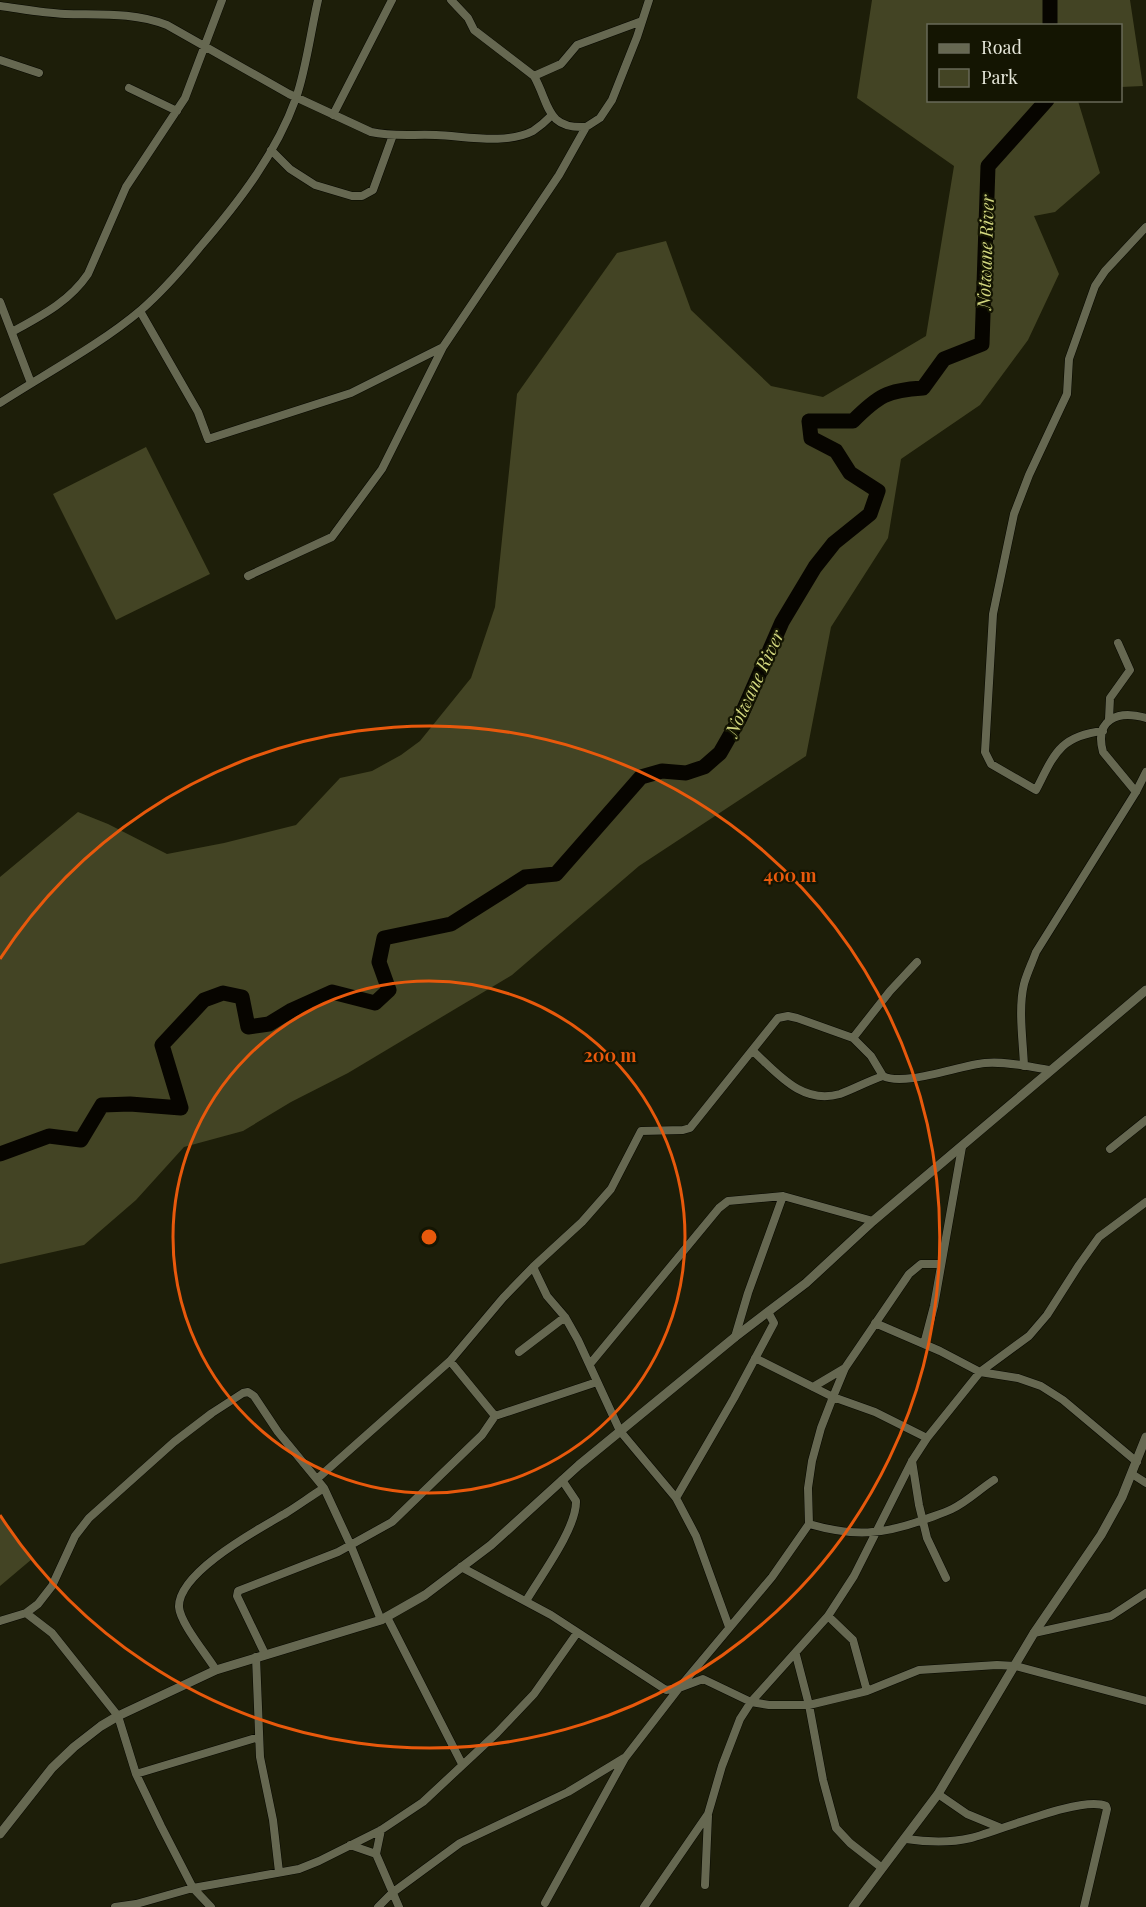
<svg xmlns="http://www.w3.org/2000/svg" width="1146" height="1907" viewBox="0 0 1146 1907" font-family="'Playfair Display',serif">
<style>
.green{fill:#434424}
.lines{fill:none;stroke-linecap:round;stroke-linejoin:round}
.river{stroke:#070500;stroke-width:15}
.minor-casing{stroke:#070800;stroke-width:9}
.tertiary-casing{stroke:#070800;stroke-width:10}
.minor{stroke:#666851;stroke-width:8}
.tertiary{stroke:#666851;stroke-width:9}
.ring{fill:none;stroke:#e8590c;stroke-width:3}
.labels{text-anchor:middle;dominant-baseline:central;stroke-width:4.5;stroke-linejoin:round;paint-order:stroke}
.water-label{font-size:18px;font-style:italic;fill:#d3d87f;stroke:#141502}
.centre{fill:#e8590c;stroke:#141502;stroke-width:3}
.ring-label{font-size:18px;text-anchor:middle;font-weight:bold;fill:#e8590c;stroke:#141502;stroke-width:4.5;stroke-linejoin:round;paint-order:stroke}
</style>
<rect width="100%" height="100%" fill="#1d1e09"/>
<path class="green" d="M 872,0 L 1130,0 L 1143,86 L 1121,87 L 1120,26 L 928,26 L 928,100 L 1078,101 L 1100,173 L 1055,212 L 1034,216 L 1059,274 L 1028,340 L 980,405 L 901,459 L 888,538 L 831,627 L 806,756 L 639,866 L 512,975 L 348,1073 L 291,1102 L 243,1131 L 184,1147 L 136,1200 L 84,1245 L 0,1264 L 0,877 L 78,812 L 108,824 L 167,854 L 224,843 L 296,825 L 340,778 L 372,771 L 401,755 L 420,741 L 471,678 L 495,607 L 517,394 L 617,253 L 666,241 L 691,310 L 771,386 L 823,397 L 926,336 L 954,166 L 857,98 Z
M 146,447 L 210,574 L 116,620 L 53,494 Z
M 0,1515 L 32,1559 L 0,1586 Z"/>
<g class="lines">
<path class="river" d="M 1050,0 L 1050,26
M 0,1154 L 49,1136 L 81,1140 L 102,1105 L 130,1104 L 181,1108 L 162,1045 L 204,1000 L 223,993 L 242,997 L 248,1027 L 269,1024 L 292,1010 L 332,992 L 375,1003 L 389,990 L 379,962 L 384,938 L 451,924 L 525,877 L 556,874 L 641,777 L 662,771 L 686,773 L 704,767 L 720,753 L 740,718 L 782,622 L 815,567 L 834,543 L 870,514 L 878,491 L 850,473 L 836,451 L 811,438 L 809,421 L 853,421 C 878,396 887,390 923,388 L 944,359 L 982,344 L 988,166 L 1047,100"/>
<defs>
<path id="minor" d="M 451,0 L 468,18 L 474,30 L 534,76 L 561,64 L 577,45 L 642,21
M 0,6 C 22,9 43,13 65,14 C 100,15 133,12 167,25 L 289,94 L 371,132 C 393,137 414,134 436,135 C 465,136 506,145 533,131 C 539,127 546,121 551,116
M 0,60 L 39,73
M 534,76 C 550,105 546,129 586,127
M 129,88 L 177,111
M 333,115 L 392,0
M 271,150 L 290,169 L 315,185 L 352,196 L 362,196 L 373,190 L 393,135
M 0,302 L 31,383
M 140,311 L 198,412 L 208,439 L 351,393 L 443,347 L 559,175 L 586,127 L 600,118 L 612,100 L 637,37 L 649,0
M 12,332 C 41,316 69,302 88,274 L 126,187 L 185,98 L 222,0
M 0,403 C 45,374 101,344 141,310 C 163,291 182,269 200,247 C 238,203 276,154 296,98 C 306,70 311,30 318,0
M 248,576 L 332,537 L 382,469 L 443,347
M 1109,719 L 1110,698 L 1130,670 L 1118,643
M 1103,731 C 1059,736 1054,755 1036,790 L 991,764 L 985,752 L 993,614 L 1014,514 L 1029,475 L 1067,394 L 1069,359 L 1095,286 L 1105,271 L 1146,227
M 1136,792 L 1103,752 C 1094,719 1118,710 1146,718
M 853,1038 L 890,991 L 917,962
M 753,1051 C 778,1074 802,1105 840,1094 C 854,1089 868,1081 883,1076 C 904,1087 960,1065 985,1063 C 1007,1061 1029,1067 1051,1070
M 1024,1066 C 1023,1040 1018,1009 1024,984 C 1027,973 1032,963 1036,952 L 1136,792 L 1146,772
M 1110,1149 L 1146,1120
M 533,1267 L 547,1296 L 565,1317 L 578,1340 L 620,1431 L 676,1498 L 696,1536 L 729,1627
M 875,1323 L 940,1351 L 980,1372 L 1018,1378 L 1041,1386 L 1063,1400 L 1137,1462
M 735,1337 L 748,1293 L 783,1196
M 924,1344 L 934,1306 L 962,1147
M 519,1352 L 565,1317
M 755,1358 L 833,1397 L 875,1412 L 927,1438
M 450,1361 L 495,1416
M 590,1364 L 719,1208 L 728,1201 L 783,1196 L 873,1221
M 813,1387 L 845,1368
M 912,1461 L 919,1505 L 927,1538 L 946,1578
M 1132,1474 L 1146,1483
M 318,1478 L 450,1361 L 503,1298 L 533,1267 L 582,1222 L 611,1189 L 641,1131 L 683,1130 L 690,1128 L 778,1018 L 788,1016 L 797,1018 L 853,1038 L 871,1056 L 883,1076
M 676,1498 L 734,1398 L 774,1323 L 768,1312
M 809,1524 C 854,1537 882,1535 926,1519 C 934,1516 944,1513 952,1509 C 967,1502 980,1489 994,1480
M 461,1567 L 551,1615 L 666,1690 L 679,1688 L 703,1679 L 751,1702 L 769,1705 L 809,1705 L 867,1691 L 919,1670 L 997,1665 L 1016,1666 L 1146,1701
M 526,1601 C 540,1577 577,1528 576,1501 L 562,1480
M 26,1613 L 52,1633 L 118,1716 L 136,1774 L 161,1826 L 193,1888 L 211,1907
M 828,1616 L 853,1640 L 867,1691
M 387,1617 L 462,1764
M 0,1621 L 26,1613 L 38,1604 L 52,1586 L 75,1536 L 89,1518 L 174,1442 L 212,1413 L 243,1393 L 248,1392 L 254,1396 L 278,1432 L 324,1488 L 351,1546 L 381,1620
M 1034,1633 L 1111,1616 L 1146,1593
M 265,1654 L 237,1596 L 238,1591 L 338,1552 L 392,1522 L 482,1435 L 495,1416 L 597,1382
M 796,1655 L 809,1705 L 823,1780 L 836,1828 L 850,1843 L 882,1868
M 256,1657 L 260,1757 L 273,1820 L 279,1872
M 216,1670 C 207,1655 180,1623 179,1607 C 178,1572 259,1529 286,1513 C 299,1505 311,1496 324,1488
M 136,1774 L 259,1737
M 938,1794 L 967,1814 L 1001,1828
M 381,1830 L 376,1854 L 399,1907
M 906,1839 C 927,1842 950,1843 971,1838 C 1000,1831 1082,1795 1106,1806 L 1107,1809 L 1084,1907
M 350,1845 L 376,1854
M 705,1885 L 708,1816
M 545,1903 L 625,1758 L 679,1688 L 772,1577 L 809,1524 L 808,1488 L 812,1461 L 821,1428 L 833,1397 L 845,1368 L 909,1274 L 921,1264 L 941,1264
M 115,1907 L 136,1904 L 193,1888 L 299,1869 L 319,1861 L 381,1830 L 423,1802 L 497,1733 L 534,1694 L 577,1633
M 378,1907 L 392,1893 L 460,1843 L 568,1792 L 624,1758
M 644,1907 L 708,1814 L 722,1766 L 740,1719 L 751,1702 L 828,1616 L 854,1576 L 912,1461 L 927,1438 L 980,1372 L 1029,1336 L 1047,1315 L 1079,1265 L 1099,1237 L 1146,1202"/>
<path id="tertiary" d="M 0,1834 L 52,1768 L 74,1747 L 101,1726 L 118,1716 L 216,1670 L 381,1620 L 425,1595 L 491,1545 L 579,1465 L 735,1337 L 806,1283 L 873,1221 L 1146,990
M 853,1907 L 938,1794 L 1034,1633 L 1101,1535 L 1122,1497 L 1146,1437"/>
</defs>
<use href="#minor" class="minor-casing"/>
<use href="#tertiary" class="tertiary-casing"/>
<use href="#minor" class="minor"/>
<use href="#tertiary" class="tertiary"/>
</g>
<g class="ring">
<circle cx="429" cy="1237" r="256"/>
<path d="M0 959A511 511 0 1 1 0 1515"/>
</g>
<g class="labels">
<g class="water-label">
<text transform="translate(985 252) rotate(-88)">Notwane River</text>
<text transform="translate(754 683) rotate(-65)">Notwane River</text>
</g>
</g>
<circle cx="429" cy="1237" r="9" class="centre"/>
<g class="ring-label">
<text x="790" y="882">400 m</text>
<text x="610" y="1062">200 m</text>
</g>
<rect x="927" y="24" width="195" height="78" fill="#141502" stroke="#686958" stroke-width="1.5"/>
<rect x="939" y="44" width="30" height="9" fill="#666851" stroke="#686958" stroke-width="1.5"/>
<text x="981" y="54" font-size="18" fill="#e6e7da">Road</text>
<rect x="939" y="69" width="30" height="18" fill="#434424" stroke="#686958" stroke-width="1.5"/>
<text x="981" y="84" font-size="18" fill="#e6e7da">Park</text>
</svg>
